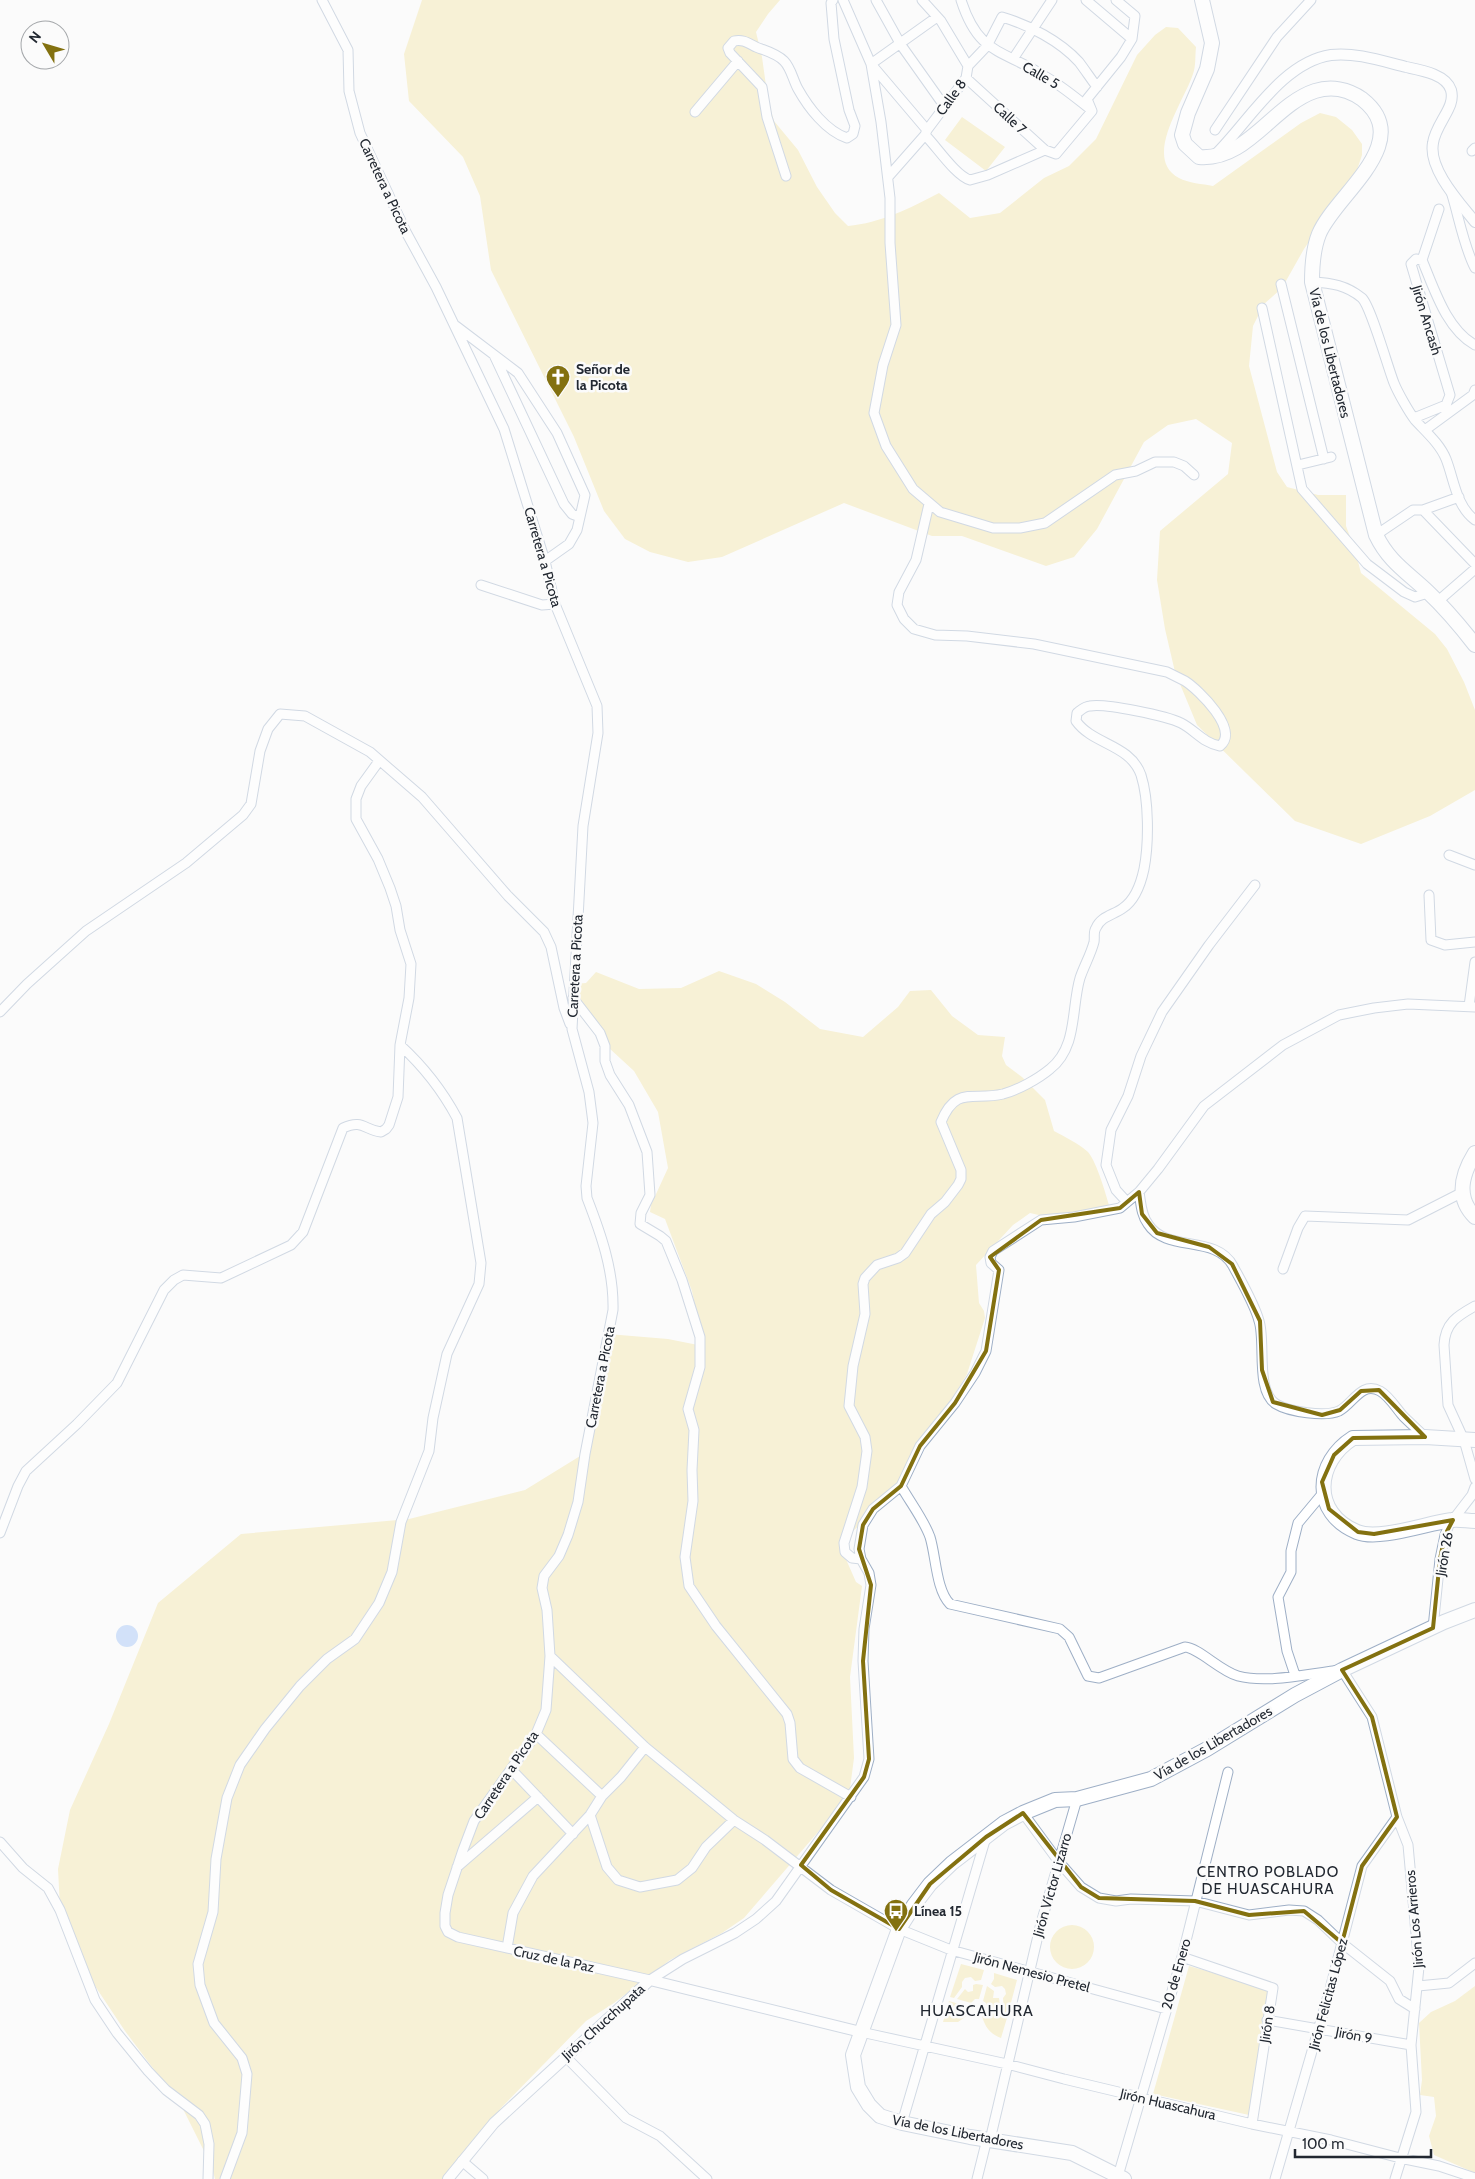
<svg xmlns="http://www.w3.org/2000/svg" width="1475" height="2179" viewBox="0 0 1475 2179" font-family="Cabin,sans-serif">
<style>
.green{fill:#f1e4a8}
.water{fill:#9fc2f5}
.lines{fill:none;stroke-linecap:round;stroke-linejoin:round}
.minor-casing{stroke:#9eafc6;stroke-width:11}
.tertiary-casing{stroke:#9eafc6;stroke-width:12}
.trunk-casing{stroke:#9eafc6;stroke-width:16}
.minor{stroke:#fff;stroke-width:9}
.tertiary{stroke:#fff;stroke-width:10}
.trunk{stroke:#fff;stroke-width:14}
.marked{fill:none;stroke:#837110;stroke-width:4;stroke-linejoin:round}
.labels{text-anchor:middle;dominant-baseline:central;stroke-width:5;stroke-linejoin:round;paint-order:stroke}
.street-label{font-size:14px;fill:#222831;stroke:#fbfbfb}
.poi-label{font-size:14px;font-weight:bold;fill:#222831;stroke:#fbfbfb;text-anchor:start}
.neighbourhood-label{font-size:15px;letter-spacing:1px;fill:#222831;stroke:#fbfbfb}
.quarter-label{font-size:16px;letter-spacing:1px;fill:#222831;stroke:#fbfbfb}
</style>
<rect width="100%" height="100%" fill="#fbfbfb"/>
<path class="green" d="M 422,0 L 780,0 L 768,14 L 756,32 L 762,57 L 768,100 L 774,121 L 798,150 L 817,187 L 835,213 L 848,226 C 880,223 911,208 939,193 L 970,218 L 1000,213 L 1044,178 L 1069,166 L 1096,139 L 1137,55 L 1155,35 L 1166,27 L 1178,28 L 1196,47 C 1195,56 1196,66 1193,74 C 1184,102 1142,158 1179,178 C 1188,183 1203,184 1213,186 L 1301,123 L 1320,113 L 1336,117 L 1352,130 L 1362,144 L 1362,155 L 1356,173 L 1304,249 L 1282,288 L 1264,304 L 1253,326 L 1249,366 L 1277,472 L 1287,487 L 1318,495 L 1346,495 L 1346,526 L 1355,550 L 1361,573 L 1435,634 L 1447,649 L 1464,682 L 1475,710 L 1475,790 L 1430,816 L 1361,844 L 1295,821 L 1197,725 L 1175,672 L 1165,629 L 1157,580 L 1160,531 L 1228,474 L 1232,443 L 1196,419 L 1168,425 L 1144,442 L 1097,529 L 1074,557 L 1046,566 L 962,536 L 932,536 L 844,503 L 722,557 L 688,562 L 650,552 L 625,539 L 604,511 L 574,437 L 491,270 L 480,196 L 463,157 L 409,101 L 404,54 Z
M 962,117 L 1005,147 L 986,171 L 945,140 Z
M 719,971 L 756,984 L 785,1002 L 820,1029 L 863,1037 L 898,1007 L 910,991 L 931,990 L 952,1016 L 978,1035 L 1005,1037 L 1002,1056 L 1006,1065 L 1022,1077 L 1045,1100 L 1054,1131 C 1065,1137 1078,1143 1088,1152 C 1097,1162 1107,1198 1111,1212 L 1060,1220 L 1030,1213 L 1013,1225 L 976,1265 L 979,1303 L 984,1311 L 985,1318 L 967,1374 L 939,1421 L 895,1491 L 850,1534 L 845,1557 L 856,1582 L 862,1586 L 850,1677 L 854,1758 L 849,1796 L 744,1918 L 722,1933 L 670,1960 L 614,2003 L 586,2021 L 502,2107 L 443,2179 L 215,2179 L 212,2167 L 182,2107 L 125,2031 L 79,1962 L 61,1927 L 58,1869 L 70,1810 L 109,1724 L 158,1603 L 241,1534 L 409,1519 L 525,1490 L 585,1453 L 608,1334 L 668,1339 L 703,1346 L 692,1291 L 665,1219 L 650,1212 L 651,1205 L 668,1168 L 658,1112 L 634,1071 L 609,1048 L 573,998 L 575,984 L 586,983 L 596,972 L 639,989 L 681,988 Z
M1050 1947a22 22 0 1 1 44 0a22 22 0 1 1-44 0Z
M 961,1964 L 984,1970 L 981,1980 L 975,1981 L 971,1977 L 965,1978 L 962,1982 L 962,1987 L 954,1998 L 950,1997 Z
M 1189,1966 L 1271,1989 L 1249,2115 L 1153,2094 Z
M 994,1973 L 1017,1980 L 1008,2014 L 1004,2012 L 1003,1998 L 1006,1994 L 1005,1989 L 1002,1986 L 995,1987 L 991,1984 L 994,1979 Z
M 976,1984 L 983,1985 L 979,1999 L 975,1999 L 971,2003 L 957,1999 L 965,1989 L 968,1992 L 973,1991 L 973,1985 Z
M 987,1986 L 994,1991 L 993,1998 L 999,1998 L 1001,2012 L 987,2008 L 986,2003 L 983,2001 Z
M 1475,1986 L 1475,2173 L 1434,2155 L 1429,2136 L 1436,2116 L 1434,2097 L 1420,2095 L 1422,2080 L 1419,2023 L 1431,2012 L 1455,2001 Z
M 949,2001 L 969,2007 L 971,2013 L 958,2022 L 943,2022 Z
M 987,2012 L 1007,2018 L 1001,2038 C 990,2034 985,2027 982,2016 Z"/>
<path class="water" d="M116 1636a11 11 0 1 1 22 0a11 11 0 1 1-22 0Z"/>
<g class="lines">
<defs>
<path id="minor" d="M 322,0 L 348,50 L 349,91 L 360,133 L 406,232 L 436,287 L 504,429 L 545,561 L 555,604 L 597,706 L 598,733 L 583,826 L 572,1029 L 589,1092 L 593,1123 L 586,1186 L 587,1198 C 601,1234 614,1271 613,1310 L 585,1454 L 578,1502 L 568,1535 L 559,1556 L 544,1576 L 542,1588 L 547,1610 L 550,1656 L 546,1710 L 536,1734 L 474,1821 L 463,1850 L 448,1895 L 445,1913 L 445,1926 L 448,1932 L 458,1937 L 650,1980 L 683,1959 L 735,1933 L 756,1919 L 776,1901 L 864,1777 L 869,1759 L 863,1661 L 864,1629 L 871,1585 L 869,1573 L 861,1559 L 859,1549 L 863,1525 L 873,1509 L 901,1486 L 920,1446 L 955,1403 L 975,1373 L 986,1351 L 999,1270 L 991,1263 L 990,1257 L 993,1251 L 1041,1220 L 1074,1217 L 1120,1208 L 1139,1192 L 1158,1169 L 1204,1106 L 1283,1045 L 1339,1015 L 1374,1008 L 1408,1004 L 1475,1007
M 843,0 L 871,64 L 927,130
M 876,0 L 901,45 L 945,107
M 922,0 L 941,21 L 968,66
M 961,0 C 979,56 1003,49 1046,77 C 1062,86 1076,98 1090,109
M 1086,0 L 1132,39
M 937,17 L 871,64 L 881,122 L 890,198 L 890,243 L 896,325 L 883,365 L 874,413 L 886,446 L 913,489 L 940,512 L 993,528 L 1020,528 L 1045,523 L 1115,475 L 1136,471 L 1155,462 L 1174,462 L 1184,466 L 1194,475
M 1013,59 L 1052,0
M 966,78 L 1045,150 L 1056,154 L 1092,111 L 1087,99 L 1121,57 L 1132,39 L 1135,16 L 1116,0
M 695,112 L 738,61
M 1215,130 L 1277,37 L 1311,0
M 1045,150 L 988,175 L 970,180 C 956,176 937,147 925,135 L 927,130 L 966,78 L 968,66 L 987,46 L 1002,17 C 1029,25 1060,41 1079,62 C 1085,70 1091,79 1097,87
M 1472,151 L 1475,148
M 786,176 L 767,117 L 762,87 L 730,53 L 728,48 L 734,41 C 743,39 748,43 756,47 C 766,51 776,53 784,61 C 791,68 793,80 798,89 C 808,107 826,131 847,138 L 853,134 L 855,126 L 849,110 L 834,39 L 831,3 L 833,0
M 888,177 L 925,135
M 1452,195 C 1459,218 1464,247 1475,268
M 1422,260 C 1434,288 1446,329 1475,345
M 1312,282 C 1332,283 1346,285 1362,298 C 1371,307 1388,368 1394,383 C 1398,393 1409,412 1415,420 C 1426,432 1440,444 1446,459 C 1454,479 1456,506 1475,520
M 1281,284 L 1324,459
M 1262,308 L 1302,489 L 1367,564 L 1404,592 L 1415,597 L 1428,593
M 456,326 L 518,373 L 557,433 L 585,495 L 577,530 L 569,544 L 545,561
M 494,355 L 564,504 L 572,514 L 580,517
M 1414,418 L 1446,405 L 1450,395 L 1411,264 L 1416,259 L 1422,260 L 1439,209
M 1425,430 L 1473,395 L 1475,390
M 1298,465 L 1331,457
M 1423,510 L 1475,564
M 1376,535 L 1413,510 L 1423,510 L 1459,497
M 481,585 L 542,605 L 555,604
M 1437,602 L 1475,569
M 1449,855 L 1475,865
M 1429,895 L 1431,940 L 1445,945 L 1475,942
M 573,998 L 600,1033 L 605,1046 L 605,1061 L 610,1075 L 629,1105 L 647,1152 L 650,1195 L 641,1213 L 640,1224 L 660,1236 L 666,1241 L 682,1280 L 700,1337 L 700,1367 L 688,1409 L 694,1430 L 692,1470 L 693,1501 L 685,1557 L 689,1586 L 716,1626 L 787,1714 L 790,1723 L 793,1759 L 800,1768 L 851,1797
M 1469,1006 L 1475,962
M 0,1012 L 27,984 L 86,931 L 186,863 L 243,815 L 251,804 L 260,751 L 268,729 L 280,714 L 305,716 L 370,752 L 422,797 L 508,896 L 544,932 L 551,947 L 564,1008 L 570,1024
M 1139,1192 C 1141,1203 1141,1215 1148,1224 C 1166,1253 1216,1234 1233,1266 C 1241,1281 1255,1305 1259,1321 C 1266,1341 1255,1391 1276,1404 C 1289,1412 1325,1417 1339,1411 C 1353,1404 1361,1381 1380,1391 C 1389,1396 1396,1408 1403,1416 C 1410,1423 1418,1430 1425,1437
M 1127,1202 L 1116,1190 L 1106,1165 L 1111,1130 L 1128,1096 L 1141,1056 L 1162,1012 L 1209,945 L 1255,885
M 1283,1269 L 1298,1228 L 1305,1216 L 1408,1220 L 1461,1193
M 1475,1306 C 1457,1316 1445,1323 1444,1345 L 1448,1405 L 1464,1440 L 1475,1479
M 901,1486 C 910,1502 924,1520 930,1537 C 936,1556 936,1590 950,1604 L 1060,1629 L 1069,1637 L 1088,1676 L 1099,1678 L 1185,1647 C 1199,1648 1220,1671 1238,1676 C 1269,1684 1310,1673 1342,1670 L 1372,1717 L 1397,1817 L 1408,1845 L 1419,1967 L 1411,2045 L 1416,2112 L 1395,2179
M 0,1533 L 18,1486 L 26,1471 L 77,1424 L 117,1383 L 164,1290 L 174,1280 L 183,1275 L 221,1278 L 291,1245 L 303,1232 L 343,1128 C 363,1119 364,1130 381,1132 L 386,1129 L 389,1125 L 398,1097 L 400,1045 L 409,998 L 411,964 L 400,930 L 396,906 L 390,888 L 378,859 L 356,819 L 356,799 L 361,786 L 379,761
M 861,1559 L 852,1558 L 845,1552 L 844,1543 L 862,1487 L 867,1451 L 865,1437 L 849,1406 L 853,1366 L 865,1314 L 863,1284 L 865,1278 L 877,1265 L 898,1258 L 905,1253 L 931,1214 L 945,1202 L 958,1185 L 961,1179 L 961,1170 L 941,1122 C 956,1085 973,1101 1003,1094 C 1018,1090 1038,1079 1050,1069 C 1078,1047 1071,1008 1080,978 C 1084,966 1091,954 1094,942 C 1095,937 1093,932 1096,928 C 1101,916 1114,915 1123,908 C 1135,900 1141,883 1144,869 C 1149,843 1149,800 1141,775 C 1130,744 1093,745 1076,721 L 1077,713 C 1081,710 1085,706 1090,706 C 1105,703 1167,716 1181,723 C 1195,730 1203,743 1220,746 C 1240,730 1199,690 1185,681 C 1179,678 1173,675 1167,672 L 1034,644 L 967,636 L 935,635 L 914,629 L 904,619 L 897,605 L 899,592 L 916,560 L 929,504
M 1433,1628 L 1440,1559 L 1445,1535 L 1449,1525 L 1472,1495 L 1475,1487
M 550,1656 L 645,1747 L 734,1820 L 765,1840 L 831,1890 L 899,1929 L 951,1950 L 1166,2009
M 1295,1675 L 1287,1651 L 1278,1597 L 1291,1572 L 1291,1551 L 1298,1523 L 1323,1493
M 511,1769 L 573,1834
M 602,1796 L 621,1777 L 645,1747
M 1023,1813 L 1059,1862 L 1081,1887 L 1099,1898 L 1116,1901 L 1131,1899 L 1195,1901 L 1249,1915 L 1289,1910 L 1304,1911 L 1318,1920 L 1342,1943 L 1390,1981 L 1399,1999 L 1415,2009
M 590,1815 L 607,1867 L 618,1880 L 640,1887 L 677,1880 L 692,1868 L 706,1847 L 734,1820
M 0,1842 L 23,1868 L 48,1888 L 60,1910 L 95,2000 L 117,2033 L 148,2071 L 166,2090 L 199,2115 L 205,2124 L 209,2144 L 208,2179
M 457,1867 L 538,1797
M 507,1948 L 513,1913 L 533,1876 L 590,1815 L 602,1796 L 536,1734
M 1182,1957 L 1273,1988 L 1252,2124
M 1418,1986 L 1449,1983 L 1475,1963
M 1267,2020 L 1411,2045
M 861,2032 L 1007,2064 L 1064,2079 L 1252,2124 L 1331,2140 L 1400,2158 L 1439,2166 L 1475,2178
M 565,2056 L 626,2118 L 660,2136 L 707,2179
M 902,2123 L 986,1837
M 990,2140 L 1041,1923 L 1077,1799
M 462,2161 L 483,2179
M 1118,2176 L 1182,1957 L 1228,1772
M 225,2179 L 242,2133 L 247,2074 L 242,2058 L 214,2023 L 200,1985 L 198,1964 L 213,1912 L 216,1859 L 227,1798 L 240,1765 L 265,1729 L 300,1686 L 327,1659 L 355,1639 L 379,1603 L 392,1572 L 401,1522 L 429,1451 L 433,1418 L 447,1354 L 479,1284 L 481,1263 L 457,1118 C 442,1090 423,1066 400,1045
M 977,2179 L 987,2139
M 1275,2179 L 1330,1989 L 1362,1866 L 1397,1817"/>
<path id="tertiary" d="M 1215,155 C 1248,123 1282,62 1331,55 C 1355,52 1382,61 1406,67 C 1420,70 1446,74 1451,90 C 1454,101 1448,110 1443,119 C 1439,126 1434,135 1433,143 C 1428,169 1460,203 1475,222
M 448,2179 L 494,2123 L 650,1980 L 861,2032"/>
<path id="trunk" d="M 1202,0 L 1212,43 L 1207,69 L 1188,113 L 1182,135 L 1185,144 L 1199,157 C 1247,161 1273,105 1315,91 C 1331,86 1348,89 1362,99 C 1417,142 1335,195 1319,234 C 1313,249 1312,265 1312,282 L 1376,535 C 1389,562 1407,572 1428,592 C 1445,608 1461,627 1475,645
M 1475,1153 C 1462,1174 1455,1197 1475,1217
M 1475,1440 L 1425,1437 L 1353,1438 C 1315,1462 1311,1513 1357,1532 C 1379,1541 1427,1523 1452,1520 C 1459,1519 1468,1521 1475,1521
M 1124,2179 L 1072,2153 L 970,2137 L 902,2123 L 880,2116 L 869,2105 L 858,2087 L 853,2055 L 899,1929 L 914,1905 L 930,1884 L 952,1863 L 1004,1823 L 1023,1813 L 1055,1800 L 1077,1799 L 1151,1779 L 1207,1749 L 1295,1695 L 1342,1670 L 1444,1622 L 1475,1610"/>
</defs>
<use href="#minor" class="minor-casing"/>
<use href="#tertiary" class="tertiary-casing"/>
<use href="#trunk" class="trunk-casing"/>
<use href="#minor" class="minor"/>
<use href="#tertiary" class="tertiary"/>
<use href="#trunk" class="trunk"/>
</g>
<path d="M0 0H1475V2179H0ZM 1139,1192 L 1142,1214 L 1157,1233 L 1209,1247 L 1232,1264 L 1260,1321 L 1262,1370 L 1273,1402 L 1322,1415 L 1340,1410 L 1361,1391 L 1379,1390 L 1425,1437 L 1353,1438 L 1334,1455 L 1322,1482 L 1329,1509 L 1358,1532 L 1374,1534 L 1453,1520 L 1445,1535 L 1440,1559 L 1433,1628 L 1342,1670 L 1372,1717 L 1397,1817 L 1362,1866 L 1342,1943 L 1304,1911 L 1249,1915 L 1195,1901 L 1099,1898 L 1081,1887 L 1023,1813 L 986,1837 L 930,1884 L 899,1929 L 831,1890 L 801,1865 L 864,1777 L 869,1759 L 863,1661 L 871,1585 L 859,1549 L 863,1525 L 873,1509 L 901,1486 L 920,1446 L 955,1403 L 986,1351 L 999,1270 L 990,1257 L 1041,1220 L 1120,1208 Z" fill="#fbfbfb" fill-opacity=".55" fill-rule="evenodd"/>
<path class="marked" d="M 1139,1192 L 1142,1214 L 1157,1233 L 1209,1247 L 1232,1264 L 1260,1321 L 1262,1370 L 1273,1402 L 1322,1415 L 1340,1410 L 1361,1391 L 1379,1390 L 1425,1437 L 1353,1438 L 1334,1455 L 1322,1482 L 1329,1509 L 1358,1532 L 1374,1534 L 1453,1520 L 1445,1535 L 1440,1559 L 1433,1628 L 1342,1670 L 1372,1717 L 1397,1817 L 1362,1866 L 1342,1943 L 1304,1911 L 1249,1915 L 1195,1901 L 1099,1898 L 1081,1887 L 1023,1813 L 986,1837 L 930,1884 L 899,1929 L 831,1890 L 801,1865 L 864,1777 L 869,1759 L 863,1661 L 871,1585 L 859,1549 L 863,1525 L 873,1509 L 901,1486 L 920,1446 L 955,1403 L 986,1351 L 999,1270 L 990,1257 L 1041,1220 L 1120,1208 Z"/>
<defs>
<symbol id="church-pin" viewBox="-11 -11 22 30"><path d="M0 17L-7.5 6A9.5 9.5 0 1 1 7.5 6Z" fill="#837110" stroke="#fbfbfb"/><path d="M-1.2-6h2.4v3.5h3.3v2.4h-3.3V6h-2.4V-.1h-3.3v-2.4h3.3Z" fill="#fff"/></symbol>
<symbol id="bus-pin" viewBox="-11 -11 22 30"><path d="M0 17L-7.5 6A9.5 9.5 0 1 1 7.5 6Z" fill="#837110" stroke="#fbfbfb"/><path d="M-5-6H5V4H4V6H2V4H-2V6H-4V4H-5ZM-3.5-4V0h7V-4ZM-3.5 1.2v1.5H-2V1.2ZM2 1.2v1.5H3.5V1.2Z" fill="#fff"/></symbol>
</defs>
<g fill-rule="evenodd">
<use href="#church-pin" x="544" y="363" width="28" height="38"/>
<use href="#bus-pin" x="882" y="1897" width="28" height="38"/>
</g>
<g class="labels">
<g class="street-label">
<text transform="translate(1041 75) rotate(30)">Calle 5</text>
<text transform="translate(951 97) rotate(-54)">Calle 8</text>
<text transform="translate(1010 118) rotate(43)">Calle 7</text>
<text transform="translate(385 186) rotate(65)">Carretera a Picota</text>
<text transform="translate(1427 320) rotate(73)">Jirón Ancash</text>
<text transform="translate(1330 353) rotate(76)">Vía de los Libertadores</text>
<text transform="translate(543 557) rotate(74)">Carretera a Picota</text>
<text transform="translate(575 966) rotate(-87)">Carretera a Picota</text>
<text transform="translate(600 1377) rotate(-79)">Carretera a Picota</text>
<text transform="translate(1444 1554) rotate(-80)">Jirón 26</text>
<text transform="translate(1213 1743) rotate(-30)">Vía de los Libertadores</text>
<text transform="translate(506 1775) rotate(-56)">Carretera a Picota</text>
<text transform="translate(1052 1885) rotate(-74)">Jirón Víctor Lizarro</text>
<text transform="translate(1414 1919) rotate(-95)">Jirón Los Arrieros</text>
<text transform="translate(554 1959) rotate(12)">Cruz de la Paz</text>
<text transform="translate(1032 1972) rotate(15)">Jirón Nemesio Pretel</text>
<text transform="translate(1176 1974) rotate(-74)">20 de Enero</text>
<text transform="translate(1328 1994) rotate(-75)">Jirón Felicitas López</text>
<text transform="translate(603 2022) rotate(-42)">Jirón Chucchupata</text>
<text transform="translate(1267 2024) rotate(-81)">Jirón 8</text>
<text transform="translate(1354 2035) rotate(11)">Jirón 9</text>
<text transform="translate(1168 2104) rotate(13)">Jirón Huascahura</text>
<text transform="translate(958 2132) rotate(11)">Vía de los Libertadores</text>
</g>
<g class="poi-label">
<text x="576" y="369">Señor de<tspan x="576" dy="16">la Picota</tspan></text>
<text x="914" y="1911">Línea 15</text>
</g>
<g class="neighbourhood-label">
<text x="1268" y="1872">CENTRO POBLADO<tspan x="1268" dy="17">DE HUASCAHURA</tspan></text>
</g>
<g class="quarter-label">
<text x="977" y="2010">HUASCAHURA</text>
</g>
</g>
<g transform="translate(45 45) rotate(308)"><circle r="24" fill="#fbfbfb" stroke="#a4a7aa"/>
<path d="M0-4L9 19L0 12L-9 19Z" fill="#837110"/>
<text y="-8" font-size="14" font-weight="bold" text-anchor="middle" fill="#222831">N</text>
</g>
<path d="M1295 2149v8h136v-8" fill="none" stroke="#222831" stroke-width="2.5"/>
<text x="1302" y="2149" font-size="15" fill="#222831" stroke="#fbfbfb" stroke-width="4" paint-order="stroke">100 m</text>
</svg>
